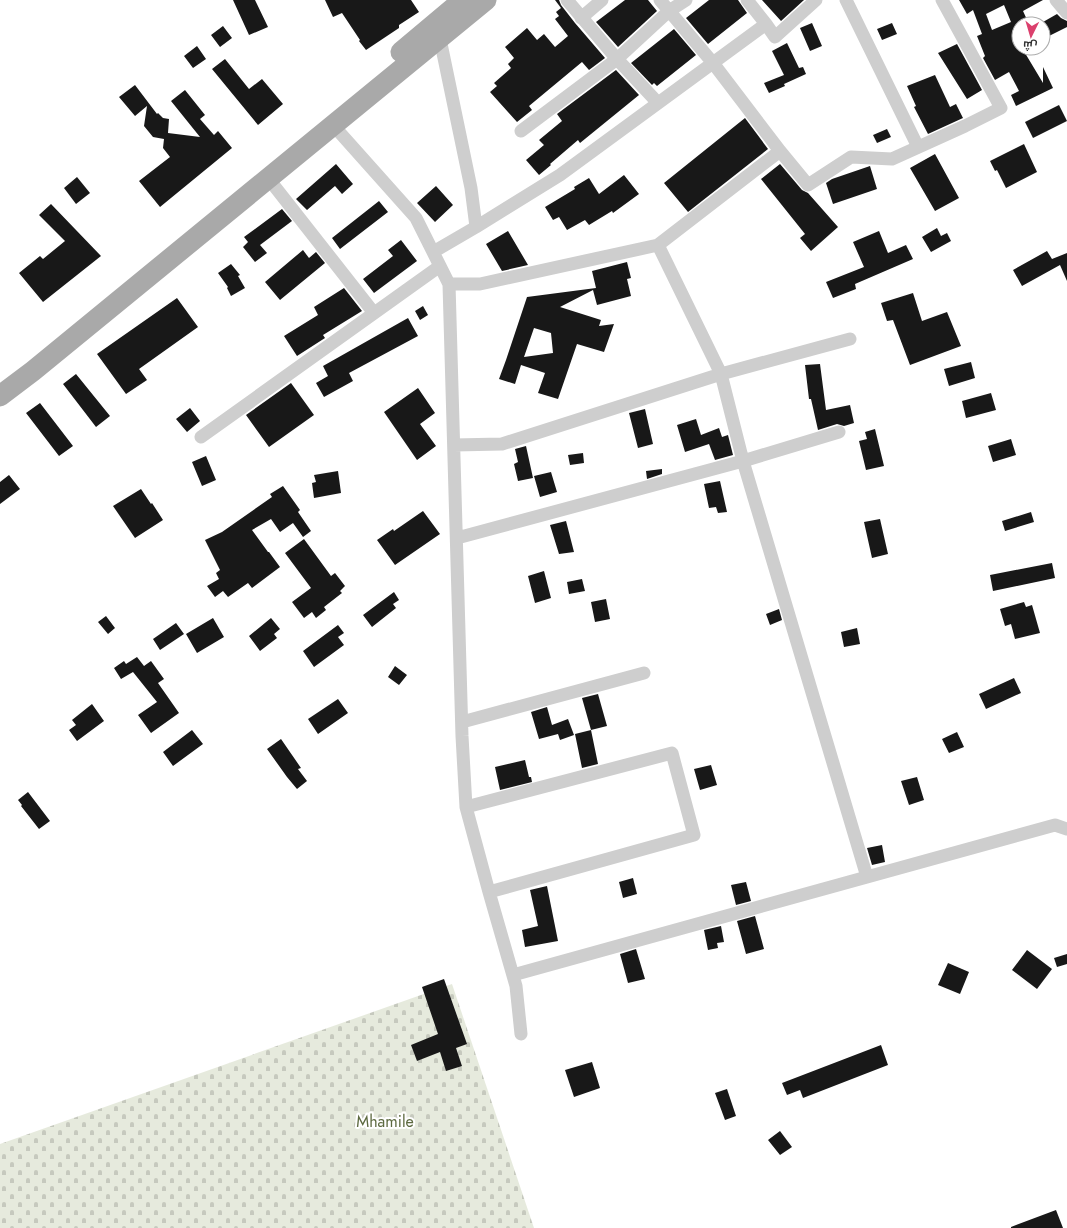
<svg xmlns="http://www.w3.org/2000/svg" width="1067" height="1228" viewBox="0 0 1067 1228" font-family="Jost,Cairo,sans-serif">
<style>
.cemetery{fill:url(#cemetery-stones)}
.building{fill:#181818;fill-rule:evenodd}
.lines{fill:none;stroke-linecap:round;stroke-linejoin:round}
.minor{stroke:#cecece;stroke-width:13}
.primary{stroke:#a9a9a9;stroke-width:21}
.labels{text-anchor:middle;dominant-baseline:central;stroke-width:4;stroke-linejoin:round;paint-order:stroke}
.park-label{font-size:16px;fill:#5d6a40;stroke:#fff}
</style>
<defs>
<pattern id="cemetery-stones" width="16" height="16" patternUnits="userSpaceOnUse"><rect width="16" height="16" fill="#e6eadd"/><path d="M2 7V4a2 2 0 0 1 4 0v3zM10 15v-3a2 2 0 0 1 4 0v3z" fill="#c6c9be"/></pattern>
</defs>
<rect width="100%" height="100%" fill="#fff"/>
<path class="cemetery" d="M 452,984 L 534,1228 L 0,1228 L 0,1144 Z"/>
<path class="building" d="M 233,0 L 255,0 L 268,27 L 249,35 Z
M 325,0 L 411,0 L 419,12 L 399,25 L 399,28 L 366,50 L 359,41 L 360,40 L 342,13 L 333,17 Z
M 555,0 L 559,0 L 561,5 L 575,23 L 605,58 L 589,70 L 582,62 L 529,106 L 532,110 L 517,122 L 490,92 L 497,86 L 494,83 L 511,68 L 508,64 L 514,58 L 505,47 L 527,28 L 537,40 L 544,34 L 555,47 L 568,36 L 555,19 L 559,16 L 556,12 L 561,8 Z
M 625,0 L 648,0 L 657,11 L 618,47 L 596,22 Z
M 709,0 L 738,0 L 747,13 L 708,44 L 686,18 Z
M 762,0 L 804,0 L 781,21 Z
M 959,0 L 1043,0 L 1023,11 L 1029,24 L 1019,24 L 1019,41 L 1016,35 L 1015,36 L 1019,43 L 1019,48 L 1022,48 L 1043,83 L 1043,67 L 1053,88 L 1016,106 L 1011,95 L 1019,91 L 1009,72 L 995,80 L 983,58 L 985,56 L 977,36 L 982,34 L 973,10 L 967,14 ZM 1004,5 L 1011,22 L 992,30 L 986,14 Z
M 1057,14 L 1061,18 L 1067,21 L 1067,27 L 1043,39 L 1043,22 Z
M 812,23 L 822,46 L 810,51 L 800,28 Z
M 892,23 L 897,34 L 882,40 L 877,29 Z
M 223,26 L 232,38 L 220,47 L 211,35 Z
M 674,29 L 696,55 L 657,86 L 654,83 L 652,85 L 631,63 Z
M 787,43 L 799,68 L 803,67 L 806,74 L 784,84 L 785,86 L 769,93 L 764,83 L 784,75 L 772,51 Z
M 957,44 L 982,90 L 967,99 L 938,53 Z
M 197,46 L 206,59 L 193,68 L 184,56 Z
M 225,59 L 249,89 L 262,79 L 283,104 L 258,125 L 212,69 Z
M 616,70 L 639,95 L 580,143 L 578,140 L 550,164 L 551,165 L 539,175 L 526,160 L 544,145 L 539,140 L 562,121 L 557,114 Z
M 935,75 L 950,107 L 956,104 L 963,118 L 928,134 L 914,107 L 916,106 L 907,86 Z
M 135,85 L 157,114 L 158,113 L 163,118 L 169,119 L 168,133 L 200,137 L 171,101 L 185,90 L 205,115 L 200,119 L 214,135 L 218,131 L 232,148 L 160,207 L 139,181 L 170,157 L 163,148 L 164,139 L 153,137 L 144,126 L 147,106 L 135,116 L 119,97 Z
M 1059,105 L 1067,121 L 1033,138 L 1025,122 Z
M 745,118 L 768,149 L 688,212 L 664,183 Z
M 887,129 L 891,137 L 877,143 L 873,135 Z
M 1024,144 L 1037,172 L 1006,188 L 997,170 L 995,171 L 990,161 Z
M 935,154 L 959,198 L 935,211 L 910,168 Z
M 336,164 L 353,184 L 342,194 L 335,186 L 307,210 L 296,199 Z
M 780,164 L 802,190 L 808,193 L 838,227 L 811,251 L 800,238 L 805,234 L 761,179 Z
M 870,166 L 877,189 L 833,204 L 826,183 L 832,179 Z
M 624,175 L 639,194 L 613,213 L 612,211 L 589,225 L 585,220 L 567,230 L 559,217 L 553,220 L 545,207 L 575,189 L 574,187 L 589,178 L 599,194 Z
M 77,177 L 90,193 L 76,204 L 64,188 Z
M 436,186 L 453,205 L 435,222 L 417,203 Z
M 379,201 L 388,212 L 340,249 L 332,238 Z
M 51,204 L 101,256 L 43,302 L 19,273 L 40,256 L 43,259 L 65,241 L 39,215 Z
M 282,209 L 292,221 L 260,245 L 267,253 L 255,262 L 243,247 L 248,242 L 244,237 Z
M 937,228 L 941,236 L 947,233 L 951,241 L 931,252 L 922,237 Z
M 508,231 L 528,265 L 502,271 L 486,244 Z
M 879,231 L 888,253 L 906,245 L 913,259 L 855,284 L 856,289 L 833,298 L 826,282 L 864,267 L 853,242 Z
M 401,240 L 417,261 L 374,293 L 363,279 L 393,256 L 388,250 Z
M 303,250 L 309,258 L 316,252 L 325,263 L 280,300 L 265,282 Z
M 1047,251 L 1052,259 L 1067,253 L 1067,281 L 1060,265 L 1022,286 L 1013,270 Z
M 627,262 L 631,278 L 627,279 L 631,296 L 597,305 L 593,290 L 560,307 L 601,320 L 599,326 L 614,324 L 604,352 L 577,344 L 558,399 L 538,393 L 545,373 L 521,365 L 515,384 L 499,379 L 506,360 L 504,360 L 506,360 L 527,297 L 596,288 L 592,271 ZM 534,328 L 551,333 L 553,353 L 524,357 Z
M 231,264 L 240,275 L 238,276 L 245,288 L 231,296 L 227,288 L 228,287 L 218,273 Z
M 344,288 L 362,311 L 323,335 L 325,338 L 297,356 L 284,336 L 318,315 L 314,307 Z
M 913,293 L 922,321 L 947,312 L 961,346 L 910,365 L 893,320 L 887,321 L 881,303 Z
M 177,298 L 198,327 L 139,369 L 147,380 L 126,394 L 97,354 Z
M 423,306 L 428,315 L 420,320 L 415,311 Z
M 408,318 L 418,336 L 349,373 L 353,381 L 324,397 L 316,383 L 328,376 L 323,366 Z
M 971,362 L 975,378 L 949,386 L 944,369 Z
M 820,364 L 826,410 L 850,405 L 854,423 L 844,426 L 837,424 L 818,430 L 811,399 L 809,399 L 805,365 Z
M 76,374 L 110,416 L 96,427 L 63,384 Z
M 291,383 L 314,415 L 269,447 L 246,415 Z
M 418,388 L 435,413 L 420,424 L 436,446 L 417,460 L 384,412 Z
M 991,393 L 996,410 L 966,418 L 962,401 Z
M 40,403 L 73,446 L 59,456 L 26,413 Z
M 190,408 L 200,421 L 187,432 L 176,419 Z
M 645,409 L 653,444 L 638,448 L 629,413 Z
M 696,419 L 701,435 L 719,428 L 722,437 L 728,435 L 733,455 L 715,460 L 709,444 L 685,452 L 677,425 Z
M 875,429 L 884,466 L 866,470 L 859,441 L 867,439 L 865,432 Z
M 1011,439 L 1016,455 L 993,462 L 988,446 Z
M 526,446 L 533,478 L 518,481 L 514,464 L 518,462 L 515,449 Z
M 583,453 L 584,463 L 570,465 L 568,455 Z
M 206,456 L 216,480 L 202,486 L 192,462 Z
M 662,469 L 662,474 L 647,479 L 646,471 Z
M 338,471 L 341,493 L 314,498 L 312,483 L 316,482 L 314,475 Z
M 551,472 L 557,492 L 540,497 L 534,476 Z
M 9,475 L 20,489 L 0,504 L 0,482 Z
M 720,481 L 727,512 L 718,513 L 716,507 L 709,508 L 704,484 Z
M 283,486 L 300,510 L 298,512 L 311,531 L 303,537 L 293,523 L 280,532 L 271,519 L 252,530 L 268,552 L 269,552 L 280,567 L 252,588 L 248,583 L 228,597 L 223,591 L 215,597 L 207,586 L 219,579 L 216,573 L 220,570 L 205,540 L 222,532 L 272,497 L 270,494 Z
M 141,489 L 151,504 L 152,503 L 163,520 L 135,538 L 113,506 Z
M 423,511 L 440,534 L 395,565 L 377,540 L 393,529 L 394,531 Z
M 1031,512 L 1034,522 L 1005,531 L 1002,521 Z
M 880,519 L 888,554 L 872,558 L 864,522 Z
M 566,521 L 574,552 L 559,554 L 550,525 Z
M 304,539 L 331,576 L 335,573 L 345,586 L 340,591 L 342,593 L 324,607 L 326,610 L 316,618 L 312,612 L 304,618 L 292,602 L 311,588 L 285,553 Z
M 1052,563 L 1055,578 L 993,591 L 990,575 Z
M 544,571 L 551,598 L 535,603 L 528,576 Z
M 582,579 L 585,591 L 569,594 L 567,582 Z
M 394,592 L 399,600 L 393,604 L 396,608 L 372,627 L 363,615 Z
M 606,599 L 610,619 L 595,622 L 591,602 Z
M 1024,602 L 1026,607 L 1032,605 L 1040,633 L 1015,639 L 1011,624 L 1005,626 L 1000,609 Z
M 779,609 L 782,620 L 770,625 L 766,614 Z
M 106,616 L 115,628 L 108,634 L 98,622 Z
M 213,618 L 224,637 L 197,653 L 186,634 Z
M 271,618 L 280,629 L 274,634 L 277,638 L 260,651 L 249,636 Z
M 176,623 L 184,634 L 160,650 L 153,639 Z
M 338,625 L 344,633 L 338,637 L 344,645 L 314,667 L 303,651 Z
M 857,628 L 860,644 L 844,647 L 841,632 Z
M 137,657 L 144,666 L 151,661 L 164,679 L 158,683 L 179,713 L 151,733 L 138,715 L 157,702 L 133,672 L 121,679 L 114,668 L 124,661 L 126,664 Z
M 395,666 L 407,675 L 399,685 L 388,677 Z
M 1014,678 L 1021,693 L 986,709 L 979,694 Z
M 598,694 L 607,726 L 591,730 L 582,698 Z
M 338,699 L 348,713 L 318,734 L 308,719 Z
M 92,704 L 104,721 L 77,741 L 69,730 L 76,725 L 72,720 Z
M 547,707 L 552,725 L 568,719 L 574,735 L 560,740 L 558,734 L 539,739 L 531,712 Z
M 192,730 L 203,744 L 173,766 L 163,752 Z
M 591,730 L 598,764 L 582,768 L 575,734 Z
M 957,732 L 964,747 L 949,753 L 942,739 Z
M 281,739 L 301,768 L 298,769 L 307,781 L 297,789 L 287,777 L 267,749 Z
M 525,760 L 529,777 L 531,777 L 532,782 L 500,790 L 495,767 Z
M 711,765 L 717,785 L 700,790 L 694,769 Z
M 917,777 L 924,800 L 909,805 L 901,781 Z
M 28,792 L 50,821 L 39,829 L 21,806 L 22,805 L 18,800 Z
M 882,845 L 885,862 L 872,865 L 867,848 Z
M 633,878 L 637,894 L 623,898 L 619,882 Z
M 746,882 L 751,901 L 736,905 L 731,885 Z
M 547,886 L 558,941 L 525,947 L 522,930 L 538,926 L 530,890 Z
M 755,916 L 764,949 L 746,954 L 737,921 Z
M 721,926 L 724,942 L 717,943 L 718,948 L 708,950 L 704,930 Z
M 636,949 L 645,979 L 628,983 L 620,954 Z
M 1027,950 L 1052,969 L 1037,989 L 1012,970 Z
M 1067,954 L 1067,964 L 1057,967 L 1054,958 Z
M 948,963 L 969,972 L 960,994 L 938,985 Z
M 444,979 L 467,1044 L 456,1048 L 462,1066 L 446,1071 L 440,1052 L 417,1061 L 411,1045 L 438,1034 L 422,987 Z
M 881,1045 L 888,1065 L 803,1098 L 800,1090 L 787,1095 L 782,1083 Z
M 592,1062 L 600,1088 L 574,1097 L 565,1070 Z
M 727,1089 L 736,1116 L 725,1120 L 715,1093 Z
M 780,1131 L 792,1147 L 780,1155 L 768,1140 Z
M 1056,1210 L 1063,1228 L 1011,1228 L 1011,1227 Z"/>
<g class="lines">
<path class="minor" d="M 567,0 L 617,59 L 658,103
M 660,0 L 713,63 L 780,151 L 808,185 L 851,157 L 892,159 L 965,126 L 1001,108 L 942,0
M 846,0 L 918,147
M 1056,0 L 1067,13
M 581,18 L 602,0
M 766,24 L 775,37 L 816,0
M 333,125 L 416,218 L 449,284 L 462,736 L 466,807 L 489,892 L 516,986 L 521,1034
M 521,131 L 617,59 L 669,11 L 686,0
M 780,151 L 658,245 L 721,374 L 743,461 L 867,877
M 268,178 L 374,313
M 476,227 L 560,175 L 766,24 L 747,0
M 433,252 L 476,227 L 471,188 L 439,34
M 449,284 L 480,284 L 658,245
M 201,437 L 440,266
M 454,445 L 502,444 L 721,374 L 850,339
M 457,538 L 743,461 L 839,432
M 462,722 L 644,673
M 466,807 L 672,753 L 694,835 L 489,892
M 513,975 L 1055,825 L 1067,829"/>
<path class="primary" d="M 401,52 L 463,0
M 0,396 L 33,371 L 486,0"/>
</g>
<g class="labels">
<g class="park-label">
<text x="385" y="1121">Mhamile</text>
</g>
</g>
<g transform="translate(1031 36) rotate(185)"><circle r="19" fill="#ffffff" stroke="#adadad"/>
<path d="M0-3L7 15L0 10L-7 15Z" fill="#db406d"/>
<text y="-6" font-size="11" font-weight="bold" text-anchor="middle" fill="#313131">ش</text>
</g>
</svg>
